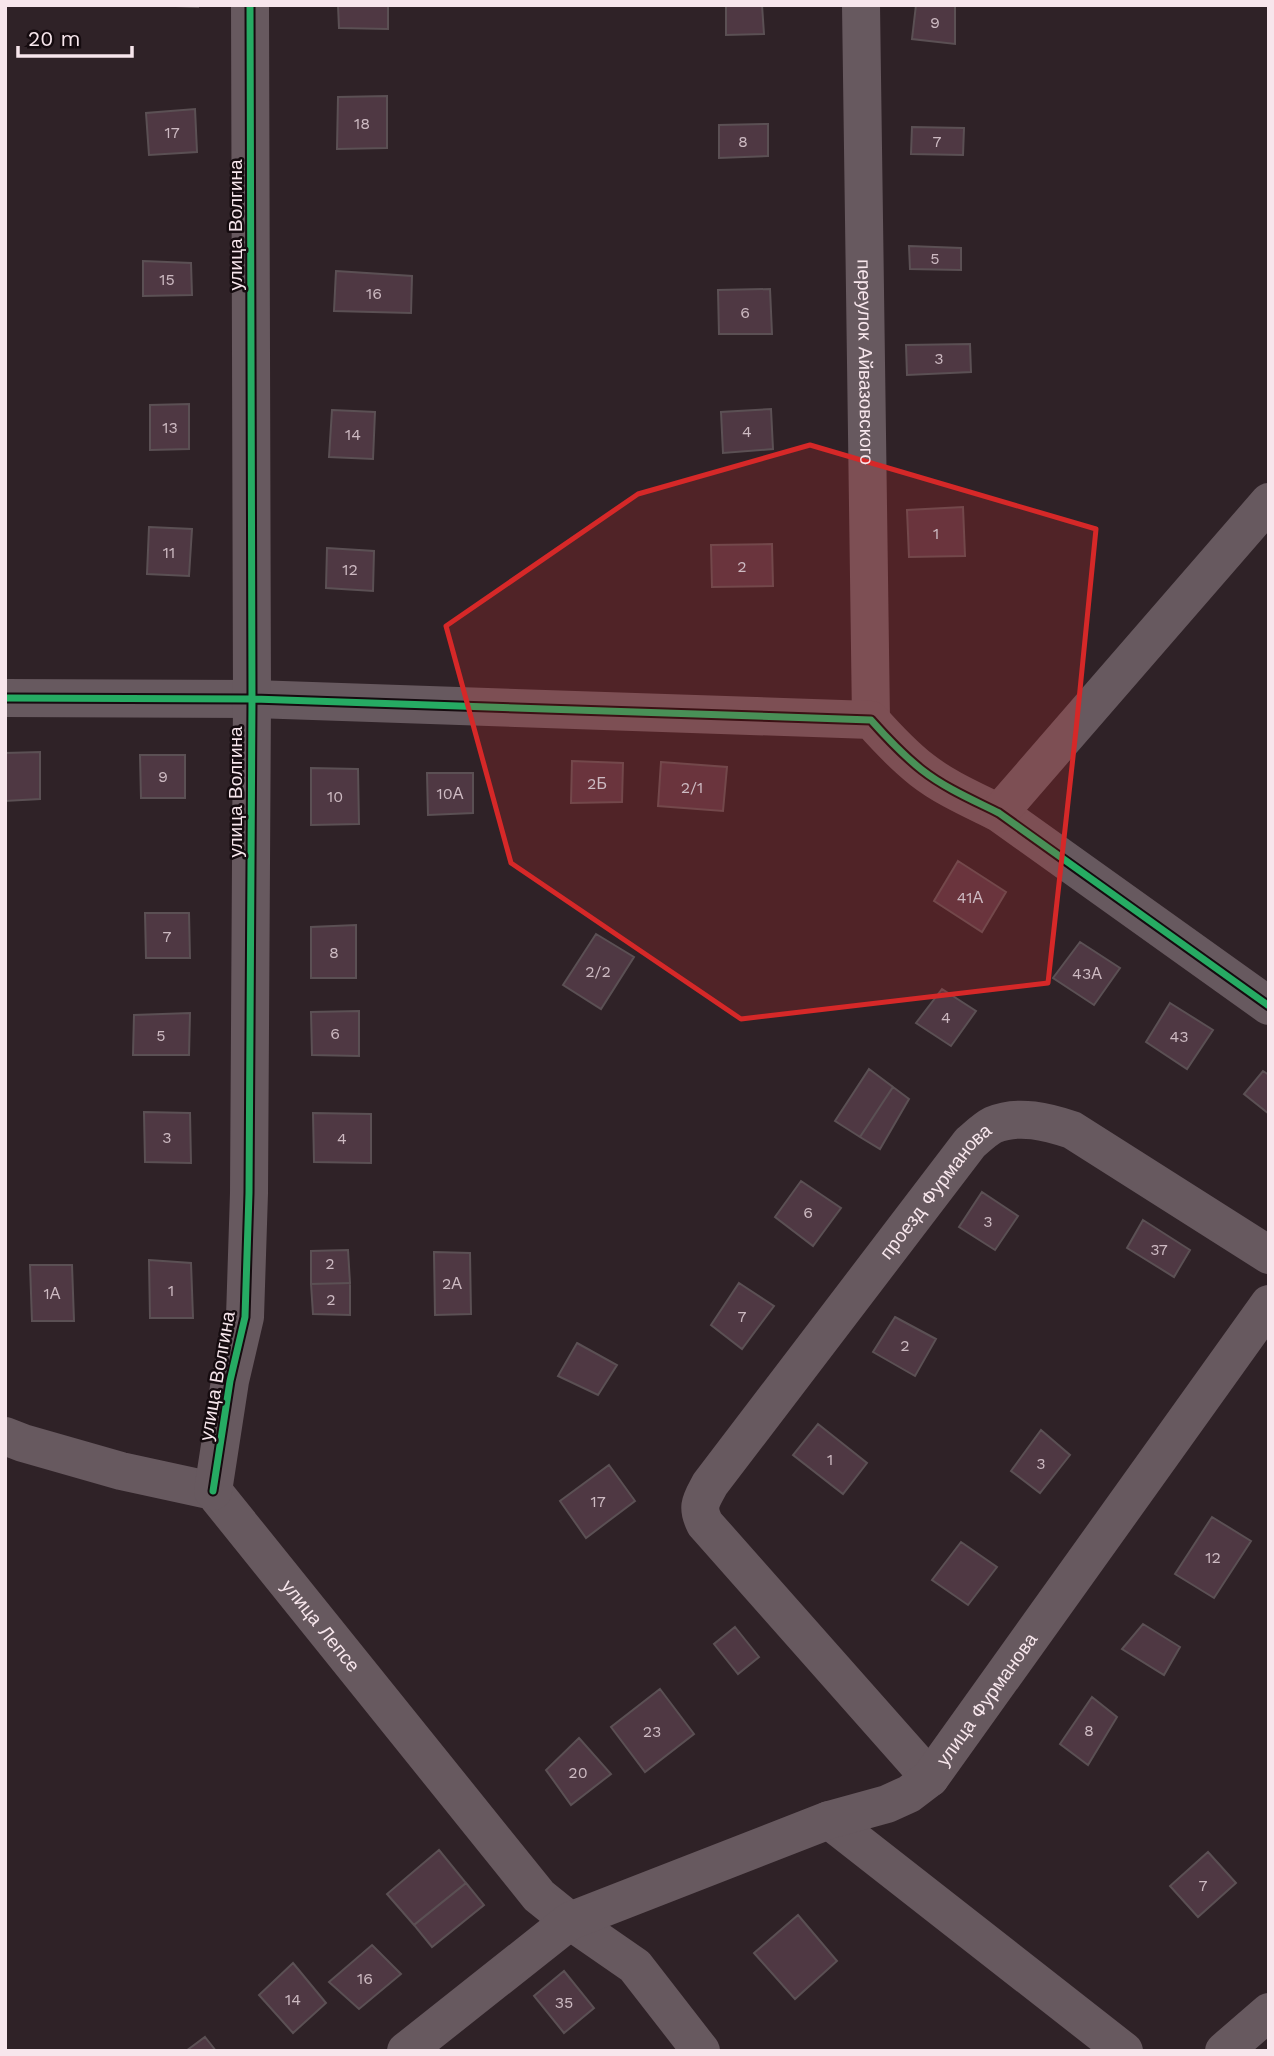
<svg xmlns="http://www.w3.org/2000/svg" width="1274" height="2056" viewBox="0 0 1274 2056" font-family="'Work Sans',sans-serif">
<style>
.building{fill:#4f3843;stroke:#5b5054;stroke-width:2}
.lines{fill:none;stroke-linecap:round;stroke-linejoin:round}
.minor{stroke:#67595f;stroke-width:38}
.cycleway-casing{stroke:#150b0f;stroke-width:11}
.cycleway{stroke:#26ab63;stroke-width:7}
.marked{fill:#d62828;fill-opacity:0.2;stroke:#d62828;stroke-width:5;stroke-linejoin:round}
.labels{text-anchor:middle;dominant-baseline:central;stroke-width:5;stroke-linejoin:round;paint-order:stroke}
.number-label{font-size:16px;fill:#cdbac2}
.street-label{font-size:19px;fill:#f7e6ec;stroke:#150b0f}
</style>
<rect width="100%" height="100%" fill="#2f2227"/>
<path class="building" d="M 152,5 L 198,5 L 198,7 Z
M 338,5 L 388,5 L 388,29 L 339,28 Z
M 726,5 L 762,5 L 764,34 L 726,35 Z
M 916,5 L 955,5 L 955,44 L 912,39 Z
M 387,96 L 387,148 L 337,149 L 338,97 Z
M 195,109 L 197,152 L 149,155 L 146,113 Z
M 768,124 L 768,156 L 719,158 L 719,125 Z
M 912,127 L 964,128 L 963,155 L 911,154 Z
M 909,246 L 961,248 L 961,270 L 910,269 Z
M 143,261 L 191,263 L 192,295 L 143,296 Z
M 336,271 L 412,276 L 411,313 L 334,311 Z
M 770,289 L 772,334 L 719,334 L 718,290 Z
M 970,344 L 971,372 L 907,375 L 906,345 Z
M 189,404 L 189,449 L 150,450 L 150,405 Z
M 771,409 L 773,449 L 723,453 L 721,412 Z
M 332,410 L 375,412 L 373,459 L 329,457 Z
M 963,507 L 965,556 L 909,557 L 907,510 Z
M 149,527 L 192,529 L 189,576 L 147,574 Z
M 772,544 L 773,586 L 712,587 L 711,545 Z
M 327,548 L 374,551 L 373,591 L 326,588 Z
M 40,752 L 40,799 L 5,801 L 5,753 Z
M 140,755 L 185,755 L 185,798 L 141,798 Z
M 572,761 L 623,763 L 622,802 L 571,803 Z
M 661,762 L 727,767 L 723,811 L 658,806 Z
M 311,768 L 358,769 L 359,824 L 311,825 Z
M 427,773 L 473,773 L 473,813 L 428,815 Z
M 958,861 L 1006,892 L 982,932 L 934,901 Z
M 145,913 L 189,913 L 190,958 L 146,958 Z
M 356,925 L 356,978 L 311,978 L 311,927 Z
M 596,934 L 634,957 L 601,1009 L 563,985 Z
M 1080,942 L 1120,968 L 1094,1005 L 1053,978 Z
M 942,989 L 976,1011 L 951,1046 L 916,1023 Z
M 1170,1003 L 1213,1030 L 1187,1069 L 1146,1042 Z
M 359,1011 L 359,1056 L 312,1055 L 311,1012 Z
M 190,1013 L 189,1055 L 133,1055 L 134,1015 Z
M 869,1069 L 893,1087 L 860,1137 L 835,1121 Z
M 1263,1071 L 1269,1075 L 1269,1114 L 1244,1094 Z
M 893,1087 L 909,1099 L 880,1149 L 860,1137 Z
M 144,1112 L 190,1113 L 191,1163 L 145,1162 Z
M 313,1113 L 371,1114 L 371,1163 L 314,1162 Z
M 801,1181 L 841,1208 L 813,1246 L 775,1217 Z
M 982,1192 L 1018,1216 L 995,1250 L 959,1227 Z
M 1143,1220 L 1190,1250 L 1174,1277 L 1127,1248 Z
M 348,1250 L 350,1283 L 311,1284 L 311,1251 Z
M 434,1252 L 470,1253 L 471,1314 L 435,1315 Z
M 149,1260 L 191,1263 L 193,1318 L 150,1318 Z
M 30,1265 L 72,1265 L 74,1321 L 32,1321 Z
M 350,1283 L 350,1315 L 313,1314 L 311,1284 Z
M 739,1283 L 774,1306 L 742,1349 L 711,1325 Z
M 895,1317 L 936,1339 L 915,1376 L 873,1352 Z
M 577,1343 L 617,1365 L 598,1395 L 558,1376 Z
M 818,1424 L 867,1463 L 843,1494 L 793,1455 Z
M 1041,1430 L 1070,1455 L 1040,1493 L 1011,1471 Z
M 609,1465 L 635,1501 L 586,1538 L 560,1501 Z
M 1212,1517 L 1251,1541 L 1214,1598 L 1175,1574 Z
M 961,1542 L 997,1567 L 968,1605 L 932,1580 Z
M 1143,1624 L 1180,1647 L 1164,1675 L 1122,1649 Z
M 735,1627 L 759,1657 L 738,1674 L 714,1644 Z
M 660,1689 L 694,1734 L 645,1772 L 611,1727 Z
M 1092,1697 L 1117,1717 L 1088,1765 L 1060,1744 Z
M 579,1738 L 611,1774 L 571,1805 L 546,1770 Z
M 439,1850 L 466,1883 L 414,1925 L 387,1894 Z
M 1208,1852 L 1236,1883 L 1198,1917 L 1170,1886 Z
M 466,1883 L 484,1905 L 432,1947 L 414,1925 Z
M 798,1915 L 837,1961 L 795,1999 L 754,1953 Z
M 372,1945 L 401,1974 L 359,2009 L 329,1982 Z
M 293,1963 L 326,2003 L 293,2033 L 259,1995 Z
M 564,1971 L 594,2008 L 564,2033 L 534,1996 Z
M 205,2037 L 216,2051 L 186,2051 Z"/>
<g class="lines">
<g class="minor">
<path id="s1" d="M 861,5 L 871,720"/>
<path d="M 5,698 L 252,699 L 871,720 C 887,738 903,755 922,770 C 945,788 973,800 999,813 L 1269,1006"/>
<path d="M 999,813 L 1269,502"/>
<path id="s2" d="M 5,1436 L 23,1443 L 121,1471 L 213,1491 L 539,1896 L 570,1921 L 635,1966 L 701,2051"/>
<path d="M 213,1491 L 230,1381 L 245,1317 L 249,1193 L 252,699 L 250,5"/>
<path id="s3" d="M 930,1778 L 705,1524 C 696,1506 701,1501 710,1484 L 970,1143 C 977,1137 985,1129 993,1125 C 1019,1114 1048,1122 1072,1130 L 1269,1255"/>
<path d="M 829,1820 L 1124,2051"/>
<path id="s4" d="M 406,2051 L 570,1921 L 829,1820 L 887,1804 L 909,1794 L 930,1778 L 1269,1304"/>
<path d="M 1224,2051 L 1269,2012"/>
</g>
<defs>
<path id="cycleway" d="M 5,698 L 252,699 L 871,720 C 887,738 903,755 922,770 C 945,788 973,800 999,813 L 1269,1006
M 213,1491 L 230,1381 L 245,1317 L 249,1193 L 252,699 L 250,5"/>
</defs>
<use href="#cycleway" class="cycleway-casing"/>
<use href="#cycleway" class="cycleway"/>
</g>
<path class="marked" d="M 810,445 L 1096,529 L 1076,730 L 1048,983 L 741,1019 L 511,863 L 446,626 L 638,494 Z"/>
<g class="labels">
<g class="number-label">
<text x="935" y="22">9</text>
<text x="362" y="123">18</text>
<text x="172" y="132">17</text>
<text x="743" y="141">8</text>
<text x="937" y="141">7</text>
<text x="935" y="258">5</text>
<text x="167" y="279">15</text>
<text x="374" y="293">16</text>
<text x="745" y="312">6</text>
<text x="939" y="358">3</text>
<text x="170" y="427">13</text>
<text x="747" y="431">4</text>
<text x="353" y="434">14</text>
<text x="936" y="533">1</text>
<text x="169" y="552">11</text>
<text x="742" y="566">2</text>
<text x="350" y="569">12</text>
<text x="163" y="776">9</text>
<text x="597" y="783">2Б</text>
<text x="692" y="787">2/1</text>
<text x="450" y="793">10А</text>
<text x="335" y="796">10</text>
<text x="970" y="897">41А</text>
<text x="167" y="936">7</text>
<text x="334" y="952">8</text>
<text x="598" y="971">2/2</text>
<text x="1087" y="973">43А</text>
<text x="946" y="1017">4</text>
<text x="335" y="1033">6</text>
<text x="161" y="1035">5</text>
<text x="1179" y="1036">43</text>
<text x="167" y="1137">3</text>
<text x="342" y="1138">4</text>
<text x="808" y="1212">6</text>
<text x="988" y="1221">3</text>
<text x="1159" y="1249">37</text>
<text x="330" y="1263">2</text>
<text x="452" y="1283">2А</text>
<text x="171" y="1290">1</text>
<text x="52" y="1293">1А</text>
<text x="331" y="1299">2</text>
<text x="742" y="1316">7</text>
<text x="905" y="1345">2</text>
<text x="830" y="1459">1</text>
<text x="1041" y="1463">3</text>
<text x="598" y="1501">17</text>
<text x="1213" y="1557">12</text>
<text x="1089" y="1730">8</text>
<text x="652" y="1731">23</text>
<text x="578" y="1772">20</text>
<text x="1203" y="1885">7</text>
<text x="365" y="1978">16</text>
<text x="293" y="1999">14</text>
<text x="564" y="2002">35</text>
</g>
<g class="street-label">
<text transform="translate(235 225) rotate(-90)">улица Волгина</text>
<text stroke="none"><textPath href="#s1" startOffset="357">переулок Айвазовского</textPath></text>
<text transform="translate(235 792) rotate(-90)">улица Волгина</text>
<text stroke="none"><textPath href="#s3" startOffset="752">проезд Фурманова</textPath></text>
<text transform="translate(217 1376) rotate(-80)">улица Волгина</text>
<text stroke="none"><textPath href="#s2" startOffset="388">улица Лепсе</textPath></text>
<text stroke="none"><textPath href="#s4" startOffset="695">улица Фурманова</textPath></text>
</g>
</g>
<rect width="1274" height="2056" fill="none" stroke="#f7e6ec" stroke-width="14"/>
<path d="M18 46v10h114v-10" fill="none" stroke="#f7e6ec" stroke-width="3.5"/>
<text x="28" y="46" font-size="21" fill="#f7e6ec" stroke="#150b0f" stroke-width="5" paint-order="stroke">20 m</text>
</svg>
